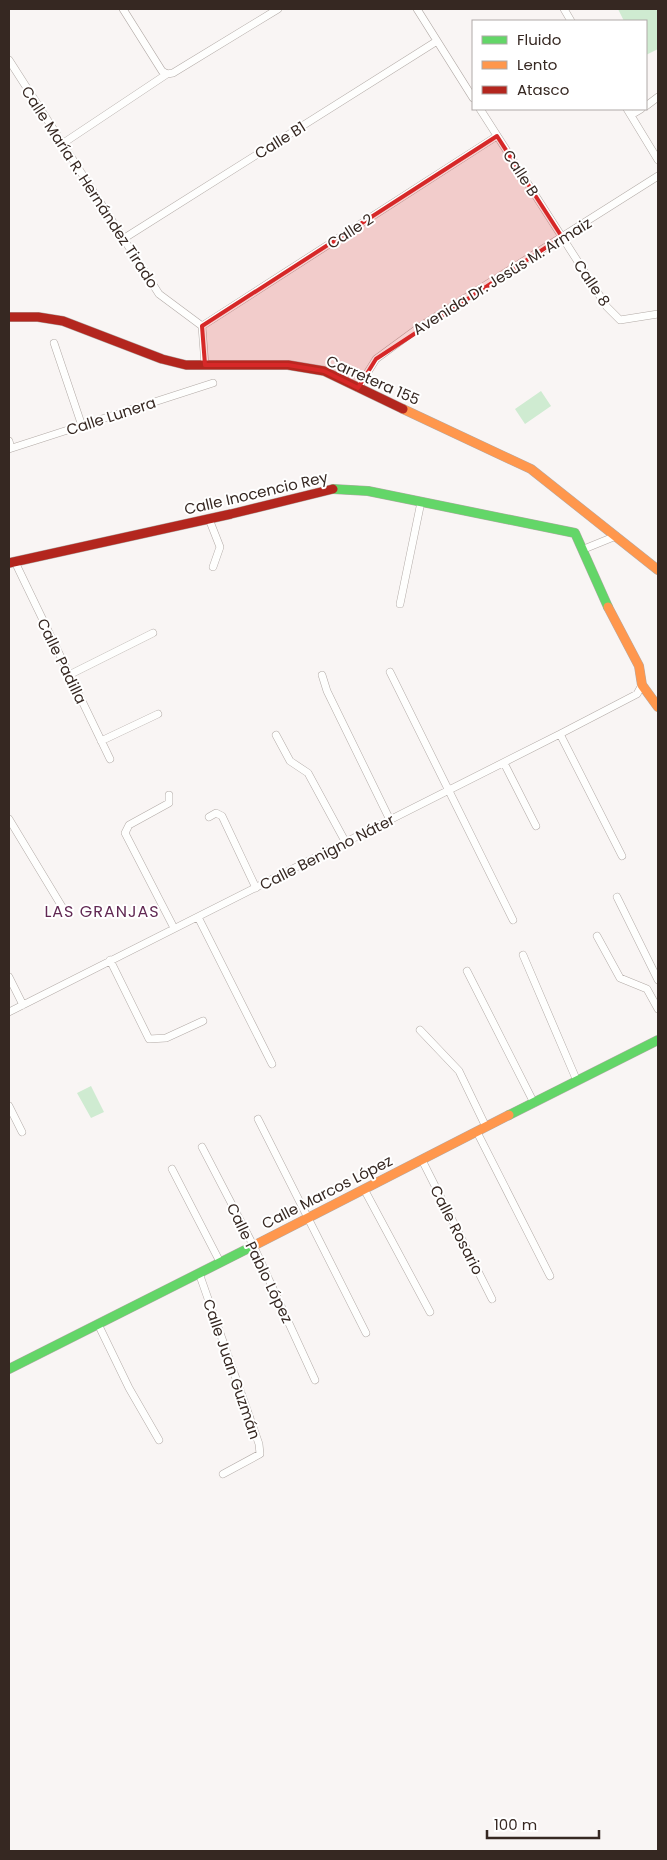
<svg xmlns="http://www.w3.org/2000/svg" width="667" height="1860" viewBox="0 0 667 1860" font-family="Poppins,sans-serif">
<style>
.green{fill:#cfebd1}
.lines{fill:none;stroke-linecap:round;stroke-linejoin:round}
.street-casing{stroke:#b2aaa6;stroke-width:8}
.fast-casing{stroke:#b2aaa6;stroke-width:10}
.slow-casing{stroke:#b2aaa6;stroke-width:10}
.jam-casing{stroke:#b2aaa6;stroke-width:10}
.street{stroke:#fefefd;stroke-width:7}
.fast{stroke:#63d668;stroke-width:9}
.slow{stroke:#ff974d;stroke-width:9}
.jam{stroke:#b3261e;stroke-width:9}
.marked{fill:#d62828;fill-opacity:0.2;stroke:#d62828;stroke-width:4;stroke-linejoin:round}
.labels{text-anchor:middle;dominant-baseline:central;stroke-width:4;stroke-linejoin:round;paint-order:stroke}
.street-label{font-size:15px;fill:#362822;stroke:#fff}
.neighbourhood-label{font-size:16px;letter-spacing:1px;fill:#612853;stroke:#fff}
</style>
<rect width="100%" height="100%" fill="#f9f5f4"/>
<path class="green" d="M 618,9 L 658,9 L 658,49 L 646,55 L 646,21 L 624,21 Z
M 541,391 L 551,406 L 525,424 L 515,409 Z
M 91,1086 L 104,1112 L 91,1118 L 77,1093 Z"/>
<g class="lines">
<defs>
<path id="street" d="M 123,9 L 162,71 L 167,74
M 417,9 L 473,98
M 564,9 L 571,21
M 9,60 L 159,294 L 202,326
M 646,106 L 658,97
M 480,109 L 607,307 L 620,320 L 658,314
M 627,109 L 658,160
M 631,115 L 641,109
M 62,144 L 167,74 L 173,73 L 278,9
M 123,239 L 437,41
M 202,326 L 497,136
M 202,326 L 205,365
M 54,343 L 82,426
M 358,388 L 376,359 L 421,326 L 658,176
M 9,441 L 11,448
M 9,449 L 213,383
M 209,519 L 220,547 L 213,567
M 584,549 L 616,536
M 15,562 L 110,759
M 400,604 L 421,502
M 390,672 L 513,920
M 69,675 L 153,633
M 322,675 L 327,691 L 390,820
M 560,734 L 622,856
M 276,735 L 290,761 L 308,773 L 346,843
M 101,741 L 158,714
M 504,763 L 536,826
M 169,795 L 169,803 L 129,825 L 125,833 L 174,928
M 209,817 L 216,813 L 222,816 L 256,888
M 9,819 L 64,910
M 617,897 L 658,980
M 198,917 L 272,1064
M 597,936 L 620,978 L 647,989 L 658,1009
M 523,955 L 577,1081
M 110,960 L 149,1039 L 166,1038 L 203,1021
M 467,971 L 534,1103
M 9,977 L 23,1005
M 9,1012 L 560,734 L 637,694 L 642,685
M 420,1030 L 459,1071 L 486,1127
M 9,1106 L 22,1132
M 258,1119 L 366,1333
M 477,1132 L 550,1276
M 202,1147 L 253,1245 L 315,1380
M 422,1160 L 492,1299
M 172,1169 L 220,1262
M 364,1189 L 430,1312
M 199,1273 L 259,1444 L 260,1454 L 223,1474
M 98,1324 L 129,1388 L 159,1440"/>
<path id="fast" d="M 333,489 L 368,491 L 575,533 L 608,607
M 509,1115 L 658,1040
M 9,1369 L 255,1245"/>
<path id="slow" d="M 403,409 L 531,469 L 658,570
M 608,607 L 639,666 L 642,685 L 658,707
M 255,1245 L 509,1115"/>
<path id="jam" d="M 9,317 L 38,317 L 63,321 L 162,359 L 186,365 L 288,365 L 324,371 L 403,409
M 9,563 L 231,514 L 333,489"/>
</defs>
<use href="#street" class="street-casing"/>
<use href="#fast" class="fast-casing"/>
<use href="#slow" class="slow-casing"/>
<use href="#jam" class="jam-casing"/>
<use href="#street" class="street"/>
<use href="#fast" class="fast"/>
<use href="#slow" class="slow"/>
<use href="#jam" class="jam"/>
</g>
<path class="marked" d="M 497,136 L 562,237 L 376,359 L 358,388 L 324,371 L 288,365 L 205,365 L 202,326 Z"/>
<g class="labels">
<g class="street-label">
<text transform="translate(280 140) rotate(-32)">Calle B1</text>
<text transform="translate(521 173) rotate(57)">Calle B</text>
<text transform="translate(90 187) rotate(57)">Calle María R. Hernández Tirado</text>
<text transform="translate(350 231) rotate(-33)">Calle 2</text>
<text transform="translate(502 276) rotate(-32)">Avenida Dr. Jesús M. Armaiz</text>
<text transform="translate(592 283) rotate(56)">Calle 8</text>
<text transform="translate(373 380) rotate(24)">Carretera 155</text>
<text transform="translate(111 416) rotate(-18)">Calle Lunera</text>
<text transform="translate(256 493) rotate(-13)">Calle Inocencio Rey</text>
<text transform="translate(62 661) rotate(64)">Calle Padilla</text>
<text transform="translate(327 852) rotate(-27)">Calle Benigno Náter</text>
<text transform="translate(327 1192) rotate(-27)">Calle Marcos López</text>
<text transform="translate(457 1230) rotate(63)">Calle Rosario</text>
<text transform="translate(260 1263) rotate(64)">Calle Pablo López</text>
<text transform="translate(232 1369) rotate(71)">Calle Juan Guzmán</text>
</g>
<g class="neighbourhood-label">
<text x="102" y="911">LAS GRANJAS</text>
</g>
</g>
<rect width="667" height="1860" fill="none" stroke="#362822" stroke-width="20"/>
<rect x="472" y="20" width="175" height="90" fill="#ffffff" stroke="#afa9a7"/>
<rect x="482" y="36" width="25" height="8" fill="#63d668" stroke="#afa9a7"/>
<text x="517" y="45" font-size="15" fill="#362822">Fluido</text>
<rect x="482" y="61" width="25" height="8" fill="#ff974d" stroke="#afa9a7"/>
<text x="517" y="70" font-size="15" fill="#362822">Lento</text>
<rect x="482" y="86" width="25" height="8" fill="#b3261e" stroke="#afa9a7"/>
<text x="517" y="95" font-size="15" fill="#362822">Atasco</text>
<path d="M487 1830v8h112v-8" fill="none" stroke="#362822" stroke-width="2.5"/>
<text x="494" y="1830" font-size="15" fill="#362822" stroke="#ffffff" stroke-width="4" paint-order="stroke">100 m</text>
</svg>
